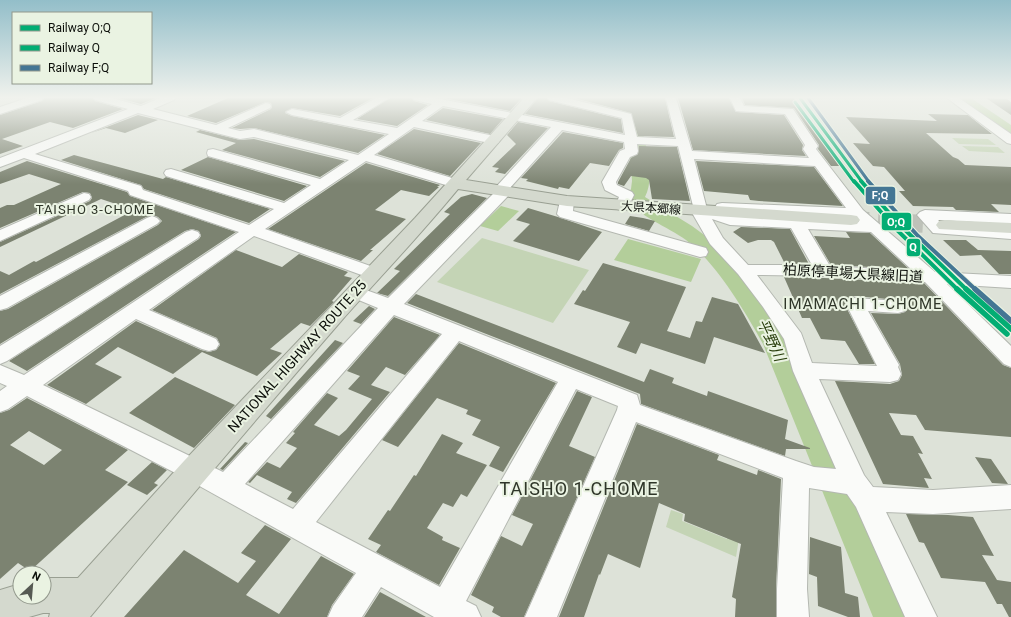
<svg xmlns="http://www.w3.org/2000/svg" width="1011" height="617" viewBox="0 0 1011 617" font-family="Roboto,'Noto Sans JP',sans-serif">
<style>
.green{fill:#c4d4b5}
.water{fill:#b3ce9a}
.lines{fill:none;stroke-linecap:round;stroke-linejoin:round}
.river{fill:#b3ce9a;fill-rule:evenodd}
.building{fill:#7c8371;fill-rule:evenodd}
.highway-tunnel{stroke:#bec2b9;stroke-width:18;stroke-dasharray:18 9;stroke-linecap:butt}
.minor-casing{stroke:#b4b8b1;stroke-width:2}
.highway-casing{stroke:#999f92;stroke-width:2}
.minor{fill:#fafbf9;fill-rule:evenodd}
.highway{fill:#d4d9ce;fill-rule:evenodd}
.rail-1-far2-casing{stroke:#eaf3e2;stroke-width:5}
.rail-1-far1-casing{stroke:#eaf3e2;stroke-width:6}
.rail-1-casing{stroke:#eaf3e2;stroke-width:8}
.rail-2-far2-casing{stroke:#eaf3e2;stroke-width:5}
.rail-2-far1-casing{stroke:#eaf3e2;stroke-width:6}
.rail-2-casing{stroke:#eaf3e2;stroke-width:8}
.rail-3-far2-casing{stroke:#eaf3e2;stroke-width:5}
.rail-3-far1-casing{stroke:#eaf3e2;stroke-width:6}
.rail-3-casing{stroke:#eaf3e2;stroke-width:8}
.rail-1-far2{stroke:#02ad73;stroke-width:3}
.rail-1-far1{stroke:#02ad73;stroke-width:4}
.rail-1{stroke:#02ad73;stroke-width:5.5}
.rail-2-far2{stroke:#02ad73;stroke-width:3}
.rail-2-far1{stroke:#02ad73;stroke-width:4}
.rail-2{stroke:#02ad73;stroke-width:5.5}
.rail-3-far2{stroke:#447694;stroke-width:3}
.rail-3-far1{stroke:#447694;stroke-width:4}
.rail-3{stroke:#447694;stroke-width:5.5}
.labels{text-anchor:middle;dominant-baseline:central;stroke-width:4;stroke-linejoin:round;paint-order:stroke}
.far-street-label{font-size:12px;fill:#0d100b;stroke:#eaf3e2}
.far-neighbourhood-label{font-size:13px;letter-spacing:1px;fill:#2f3629;stroke:#eaf3e2}
.street-label{font-size:14px;fill:#0d100b;stroke:#eaf3e2}
.neighbourhood-label{font-size:15px;letter-spacing:1px;fill:#2f3629;stroke:#eaf3e2}
.water-label{font-size:15px;font-style:italic;fill:#2a400e;stroke:#eaf3e2}
.near-neighbourhood-label{font-size:18px;letter-spacing:1px;fill:#2f3629;stroke:#eaf3e2}
.line-badge{stroke:#eaf3e2;stroke-width:1.5}
.badge-label{font-size:11px;text-anchor:middle;font-weight:bold;fill:#fff}
</style>
<rect width="100%" height="100%" fill="#dde2d8"/>
<path class="green" d="M 952,138 L 988,139 L 996,145 L 959,144 Z
M 962,146 L 998,147 L 1005,153 L 969,151 Z
M 482,238 L 589,270 L 553,323 L 437,282 Z
M 744,508 L 736,557 L 666,527 L 671,510 L 683,514 L 682,521 L 727,539 L 728,534 Z"/>
<path class="water" d="M 501,206 L 519,211 L 498,231 L 480,226 Z
M 628,239 L 701,259 L 691,282 L 614,260 Z"/>
<g class="lines">
<path class="river" d="M 619,98 L 633,98 C 640,123 658,173 645,197 L 692,226 L 711,240 L 744,277 L 773,316 L 789,344 L 915,617 L 873,617 L 763,344 C 745,311 716,263 686,240 C 668,227 638,216 625,198 L 631,189 L 632,181 L 629,140 Z
M 954,98 L 971,98 L 1011,125 L 1011,137 L 1005,135 Z"/>
</g>
<path class="building" d="M 44,98 L 93,98 L 95,101 L 123,109 L 73,128 L 50,122 L 2,139 L 23,146 L 0,154 L 0,115 L 42,101 Z
M 118,98 L 156,98 L 141,104 Z
M 228,98 L 373,98 L 340,116 L 292,108 L 285,113 L 292,116 L 385,135 L 358,153 L 254,128 L 240,129 L 232,128 L 271,109 L 272,107 L 271,103 L 266,102 L 216,123 L 187,116 Z
M 390,98 L 412,98 L 414,101 L 428,105 L 397,126 L 357,119 Z
M 443,98 L 522,98 L 510,111 Z
M 538,98 L 547,98 L 549,101 L 621,119 L 623,133 L 525,114 Z
M 574,98 L 665,98 L 674,137 L 638,136 L 631,113 Z
M 678,98 L 729,98 L 736,112 L 784,115 L 803,145 L 802,150 L 806,156 L 693,150 Z
M 742,98 L 794,98 L 810,119 L 808,119 L 819,132 L 817,132 L 843,166 L 831,166 L 818,149 L 819,145 L 794,108 L 745,105 Z
M 986,98 L 1007,99 L 1011,102 L 1011,115 Z
M 443,108 L 503,119 L 490,134 L 426,120 Z
M 928,114 L 968,115 L 992,134 L 926,133 L 953,157 L 958,159 L 965,165 L 1011,167 L 1011,205 L 991,204 L 999,212 L 956,210 L 953,207 L 913,206 L 899,191 L 905,191 L 884,167 L 873,166 L 853,143 L 870,144 L 846,117 L 937,121 Z
M 138,115 L 158,120 L 125,133 L 106,128 L 91,133 Z
M 518,122 L 548,128 L 505,174 L 495,172 L 499,168 L 492,167 L 516,144 L 507,135 Z
M 414,129 L 481,143 L 450,176 L 377,154 Z
M 200,130 L 240,140 L 254,139 L 345,161 L 320,177 L 222,150 L 236,143 L 196,132 Z
M 563,132 L 623,143 L 623,148 L 619,150 L 609,166 L 590,163 L 569,189 L 559,187 L 558,189 L 526,181 L 528,179 L 521,178 Z
M 639,146 L 677,147 L 690,201 L 652,199 L 649,180 L 646,178 L 631,176 L 624,186 L 618,184 L 618,182 L 631,158 L 638,154 Z
M 74,155 L 163,179 L 166,177 L 270,209 L 249,223 L 144,189 L 141,185 L 61,160 Z
M 208,157 L 307,186 L 284,201 L 181,170 Z
M 27,161 L 127,192 L 130,196 L 236,232 L 27,371 L 9,361 L 199,239 L 201,236 L 199,231 L 192,229 L 185,231 L 0,344 L 0,311 L 8,309 L 158,225 L 162,221 L 158,217 L 153,215 L 146,217 L 0,294 L 0,271 L 9,275 L 34,261 L 36,262 L 134,210 L 101,199 L 0,247 L 0,242 L 90,201 L 92,198 L 90,193 L 83,192 L 0,228 L 0,208 L 7,205 L 14,205 L 61,184 L 29,174 L 0,184 L 0,172 Z
M 696,161 L 814,167 L 843,206 L 759,201 L 750,200 L 748,195 L 704,191 Z
M 366,163 L 440,185 L 437,187 L 439,187 L 429,196 L 401,190 L 375,210 L 406,219 L 370,250 L 373,250 L 361,261 L 268,229 Z
M 472,194 L 487,198 L 388,296 L 377,293 L 400,271 L 394,269 L 450,214 L 444,212 L 461,197 Z
M 528,208 L 558,217 L 602,232 L 579,261 L 513,241 L 530,224 L 516,220 Z
M 630,216 L 643,218 L 655,221 L 649,231 L 625,224 Z
M 741,227 L 790,229 L 809,264 L 785,264 L 774,242 L 771,240 L 758,240 L 748,243 L 733,232 Z
M 846,232 L 870,233 L 909,269 L 831,265 L 814,236 L 850,238 Z
M 943,240 L 966,240 L 978,250 L 1011,251 L 1011,274 L 999,274 L 981,255 L 960,256 Z
M 236,250 L 282,267 L 299,254 L 348,272 L 344,276 L 352,278 L 332,301 L 334,302 L 310,326 L 301,323 L 270,349 L 282,353 L 257,376 L 202,352 L 173,374 L 118,347 L 95,364 L 122,377 L 86,404 L 47,385 L 136,321 L 201,350 L 209,352 L 216,350 L 220,345 L 217,338 L 152,310 Z
M 603,263 L 686,287 L 667,331 L 690,338 L 696,321 L 702,322 L 712,297 L 738,304 L 765,353 L 714,337 L 705,364 L 641,343 L 636,354 L 617,347 L 630,322 L 574,304 L 583,290 L 585,291 Z
M 784,277 L 824,278 L 924,283 L 1003,365 L 1011,368 L 1011,437 L 925,430 L 916,415 L 889,413 L 901,435 L 913,436 L 923,454 L 918,453 L 932,479 L 924,478 L 929,488 L 883,484 L 835,381 L 890,384 L 899,381 L 902,375 L 900,364 L 871,313 L 898,314 L 905,312 L 908,306 L 905,302 L 898,300 L 855,296 L 847,299 L 845,305 L 875,364 L 859,364 L 845,341 L 821,339 L 810,318 L 802,318 Z
M 416,294 L 644,382 L 650,369 L 674,378 L 672,383 L 707,396 L 708,391 L 788,420 L 785,439 L 810,448 L 810,449 L 786,449 L 785,456 L 641,404 L 640,394 L 407,303 Z
M 369,306 L 375,309 L 361,324 L 353,321 Z
M 394,317 L 440,335 L 405,375 L 386,367 L 371,385 L 390,392 L 296,503 L 287,499 L 292,492 L 257,475 L 250,483 L 248,482 L 267,462 L 280,468 L 297,448 L 286,443 L 295,433 L 293,432 L 327,393 L 338,398 L 314,425 L 339,436 L 346,430 L 372,399 L 348,389 L 360,376 L 347,371 Z
M 335,340 L 343,343 L 271,419 L 266,416 Z
M 459,343 L 556,383 L 503,472 L 489,466 L 500,447 L 472,435 L 481,420 L 466,414 L 468,410 L 437,398 L 398,447 L 382,440 Z
M 175,377 L 235,405 L 194,448 L 129,413 Z
M 577,391 L 592,397 L 569,446 L 595,457 L 524,617 L 501,617 L 492,612 L 494,607 L 471,595 L 501,536 L 522,546 L 533,524 L 512,515 Z
M 27,398 L 128,450 L 105,470 L 128,482 L 30,571 L 18,563 L 0,579 L 0,413 L 9,410 ZM 29,431 L 62,450 L 44,465 L 10,445 Z
M 637,424 L 719,455 L 717,460 L 757,475 L 758,470 L 781,479 L 776,589 L 776,617 L 735,617 L 736,599 L 732,597 L 741,544 L 684,521 L 685,514 L 659,503 L 640,568 L 608,554 L 600,575 L 599,574 L 584,617 L 559,617 Z
M 442,434 L 463,443 L 456,453 L 487,465 L 467,497 L 461,494 L 453,507 L 443,503 L 427,528 L 443,537 L 442,540 L 460,548 L 439,585 L 376,552 L 381,545 L 368,539 L 388,510 L 390,511 L 414,475 L 416,476 Z
M 245,442 L 248,443 L 223,470 L 220,469 Z
M 975,457 L 991,459 L 1008,484 L 992,483 Z
M 152,462 L 167,470 L 154,483 L 158,485 L 147,495 L 127,485 Z
M 906,514 L 948,515 L 973,517 L 994,556 L 982,555 L 997,580 L 1011,582 L 1011,617 L 1009,617 L 1002,604 L 997,604 L 985,582 L 941,578 L 924,543 L 919,542 Z
M 265,525 L 291,539 L 246,595 L 279,614 L 321,556 L 354,574 L 332,605 L 327,617 L 124,617 L 184,550 L 238,583 L 256,561 L 241,553 Z
M 810,537 L 841,547 L 845,593 L 858,597 L 860,617 L 848,617 L 818,606 L 817,577 L 809,574 Z
M 380,592 L 393,599 L 426,617 L 364,617 Z"/>
<g class="lines">
<path class="highway-tunnel" d="M 851,220 L 945,225"/>
<defs>
<path id="minor" d="M 27,98 L 43,98 L 42,100 L 0,114 L 0,107 Z
M 94,98 L 112,98 L 141,106 L 160,98 L 175,98 L 174,100 L 153,109 L 216,125 L 266,103 L 270,104 L 271,106 L 270,108 L 228,128 L 240,131 L 254,129 L 358,155 L 389,134 L 292,115 L 286,112 L 292,109 L 340,118 L 376,98 L 389,98 L 353,120 L 397,128 L 432,104 L 414,100 L 413,98 L 435,98 L 625,135 L 622,118 L 549,100 L 548,98 L 567,98 L 631,114 L 637,137 L 676,139 L 666,98 L 676,98 L 692,151 L 809,158 L 803,149 L 805,145 L 785,114 L 736,111 L 730,98 L 740,98 L 744,106 L 793,109 L 818,146 L 816,149 L 863,210 L 935,272 L 1011,276 L 1011,288 L 947,284 L 1011,346 L 1011,367 L 1004,364 L 925,282 L 824,276 L 757,275 L 801,333 L 812,363 L 877,366 L 846,304 L 848,300 L 855,298 L 898,301 L 905,303 L 907,307 L 905,311 L 898,313 L 868,311 L 899,365 L 898,367 L 901,374 L 898,380 L 890,382 L 819,379 L 864,475 L 873,487 L 933,490 L 1011,485 L 1011,509 L 933,514 L 886,512 L 937,617 L 905,617 L 856,507 L 847,494 L 809,488 L 807,589 L 809,617 L 777,617 L 777,589 L 783,478 L 636,422 L 557,617 L 525,617 L 617,410 L 618,406 L 576,389 L 466,601 L 476,606 L 481,617 L 434,617 L 381,587 L 362,617 L 328,617 L 333,606 L 356,573 L 185,478 L 27,396 L 8,409 L 0,412 L 0,391 L 7,386 L 0,383 L 0,365 L 24,375 L 239,232 L 130,195 L 128,191 L 24,158 L 0,167 L 0,158 L 128,109 L 95,100 ZM 443,106 L 551,127 L 495,188 L 493,191 L 494,193 L 388,298 L 355,286 L 349,288 L 346,292 L 349,296 L 378,308 L 223,472 L 43,385 L 136,319 L 202,349 L 209,351 L 216,349 L 219,344 L 216,339 L 149,310 L 254,236 L 367,277 L 373,278 L 379,277 L 382,273 L 379,269 L 265,229 L 366,161 L 449,186 L 454,187 L 459,186 L 461,183 L 459,180 L 374,155 L 414,127 L 494,144 L 498,143 L 500,140 L 498,137 L 494,136 L 422,121 ZM 138,113 L 240,139 L 254,137 L 349,160 L 320,179 L 213,149 L 208,150 L 207,153 L 208,156 L 311,185 L 284,203 L 171,169 L 166,170 L 164,173 L 166,176 L 274,209 L 249,225 L 143,190 L 141,186 L 35,154 ZM 562,130 L 624,142 L 625,149 L 620,151 L 602,182 L 605,190 L 619,197 L 615,206 L 617,209 L 622,210 L 627,209 L 634,195 L 632,192 L 617,185 L 616,182 L 630,157 L 637,154 L 638,151 L 637,144 L 678,146 L 693,206 L 691,211 L 710,244 L 738,274 L 763,307 L 784,339 L 793,371 L 836,469 L 814,467 L 796,461 L 640,405 L 637,395 L 404,304 L 509,195 L 511,192 L 509,189 ZM 694,159 L 815,166 L 846,208 L 722,203 L 717,204 L 715,207 L 717,210 L 854,217 L 859,222 L 731,215 L 707,209 ZM 712,219 L 730,225 L 791,228 L 812,265 L 748,265 L 723,238 ZM 808,229 L 871,232 L 913,271 L 830,266 ZM 394,315 L 442,334 L 293,509 L 245,484 ZM 459,341 L 558,382 L 440,587 L 316,522 Z
M 947,98 L 959,98 L 1011,134 L 1011,144 L 1007,143 Z
M 84,193 L 89,194 L 91,197 L 89,200 L 0,241 L 0,230 Z
M 567,197 L 572,198 L 574,201 L 573,211 L 706,248 L 708,252 L 706,256 L 700,257 L 560,217 L 557,214 L 560,201 L 562,198 Z
M 925,210 L 1011,214 L 1011,224 L 938,220 L 944,225 L 1011,229 L 1011,239 L 933,233 L 917,215 L 920,212 Z
M 152,216 L 157,218 L 160,221 L 157,224 L 7,308 L 0,310 L 0,296 L 147,218 Z
M 192,230 L 198,232 L 200,235 L 198,238 L 7,361 L 0,364 L 0,346 L 186,232 Z"/>
<path id="highway" d="M 524,98 L 537,98 L 466,180 L 567,196 L 851,215 L 857,216 L 860,220 L 857,224 L 851,225 L 567,206 L 458,189 C 421,234 381,276 342,320 C 257,418 173,517 90,617 L 49,617 L 50,613 L 43,613 L 29,617 L 0,617 L 0,590 L 20,584 L 20,597 L 44,597 L 44,578 L 78,578 L 184,461 L 415,218 Z
M 945,220 L 1011,223 L 1011,233 L 939,229 L 936,225 L 939,221 Z"/>
</defs>
<use href="#minor" class="minor-casing"/>
<use href="#highway" class="highway-casing"/>
<use href="#minor" class="minor"/>
<use href="#highway" class="highway"/>
<defs>
<path id="rail-1-far2" d="M 800,98 L 862,182"/>
<path id="rail-1-far1" d="M 861,181 L 898,223 L 967,290"/>
<path id="rail-1" d="M 966,289 L 1011,329"/>
<path id="rail-2-far2" d="M 795,102 L 854,182"/>
<path id="rail-2-far1" d="M 854,181 L 895,228 L 958,290"/>
<path id="rail-2" d="M 957,289 L 1007,334"/>
<path id="rail-3-far2" d="M 808,98 L 869,182"/>
<path id="rail-3-far1" d="M 868,181 L 918,236 L 976,290"/>
<path id="rail-3" d="M 975,289 L 1011,321"/>
</defs>
<use href="#rail-1-far2" class="rail-1-far2-casing"/>
<use href="#rail-1-far1" class="rail-1-far1-casing"/>
<use href="#rail-1" class="rail-1-casing"/>
<use href="#rail-2-far2" class="rail-2-far2-casing"/>
<use href="#rail-2-far1" class="rail-2-far1-casing"/>
<use href="#rail-2" class="rail-2-casing"/>
<use href="#rail-3-far2" class="rail-3-far2-casing"/>
<use href="#rail-3-far1" class="rail-3-far1-casing"/>
<use href="#rail-3" class="rail-3-casing"/>
<use href="#rail-1-far2" class="rail-1-far2"/>
<use href="#rail-1-far1" class="rail-1-far1"/>
<use href="#rail-1" class="rail-1"/>
<use href="#rail-2-far2" class="rail-2-far2"/>
<use href="#rail-2-far1" class="rail-2-far1"/>
<use href="#rail-2" class="rail-2"/>
<use href="#rail-3-far2" class="rail-3-far2"/>
<use href="#rail-3-far1" class="rail-3-far1"/>
<use href="#rail-3" class="rail-3"/>
</g>
<linearGradient id="sky" x2="0" y2="1"><stop stop-color="#93bec9"/><stop offset="0.53" stop-color="#f0f2ed"/><stop offset="1" stop-color="#f0f2ed" stop-opacity="0"/></linearGradient>
<rect width="1011" height="184" fill="url(#sky)"/>
<g class="labels">
<g class="far-street-label">
<text transform="translate(651 208) rotate(4)">大県本郷線</text>
</g>
<g class="far-neighbourhood-label">
<text x="95" y="209">TAISHO 3-CHOME</text>
</g>
<g class="street-label">
<text transform="translate(853 273) rotate(3)">柏原停車場大県線旧道</text>
<text transform="translate(297 356) rotate(-48)">NATIONAL HIGHWAY ROUTE 25</text>
</g>
<g class="neighbourhood-label">
<text x="863" y="304">IMAMACHI 1-CHOME</text>
</g>
<g class="water-label">
<text transform="translate(771 340) rotate(65)">平野川</text>
</g>
<g class="near-neighbourhood-label">
<text x="579" y="488">TAISHO 1-CHOME</text>
</g>
</g>
<g class="line-badge">
<rect x="865" y="186" width="31" height="19" rx="4" fill="#447694"/>
<rect x="881" y="212" width="31" height="19" rx="4" fill="#02ad73"/>
<rect x="906" y="238" width="15" height="19" rx="4" fill="#02ad73"/>
</g>
<g class="badge-label">
<text x="880" y="199">F;Q</text>
<text x="896" y="226">O;Q</text>
<text x="913" y="251">Q</text>
</g>
<rect x="12" y="12" width="140" height="72" fill="#eaf3e2" stroke="#92988c"/>
<rect x="20" y="25" width="20" height="6" fill="#02ad73" stroke="#92988c"/>
<text x="48" y="32" font-size="12" fill="#0d100b">Railway O;Q</text>
<rect x="20" y="45" width="20" height="6" fill="#02ad73" stroke="#92988c"/>
<text x="48" y="52" font-size="12" fill="#0d100b">Railway Q</text>
<rect x="20" y="65" width="20" height="6" fill="#447694" stroke="#92988c"/>
<text x="48" y="72" font-size="12" fill="#0d100b">Railway F;Q</text>
<g transform="translate(32 585) rotate(26)"><circle r="19" fill="#eaf3e2" stroke="#92988c"/>
<path d="M0-3L7 15L0 10L-7 15Z" fill="#565a53"/>
<text y="-6" font-size="11" font-weight="bold" text-anchor="middle" fill="#0d100b">N</text>
</g>
</svg>
